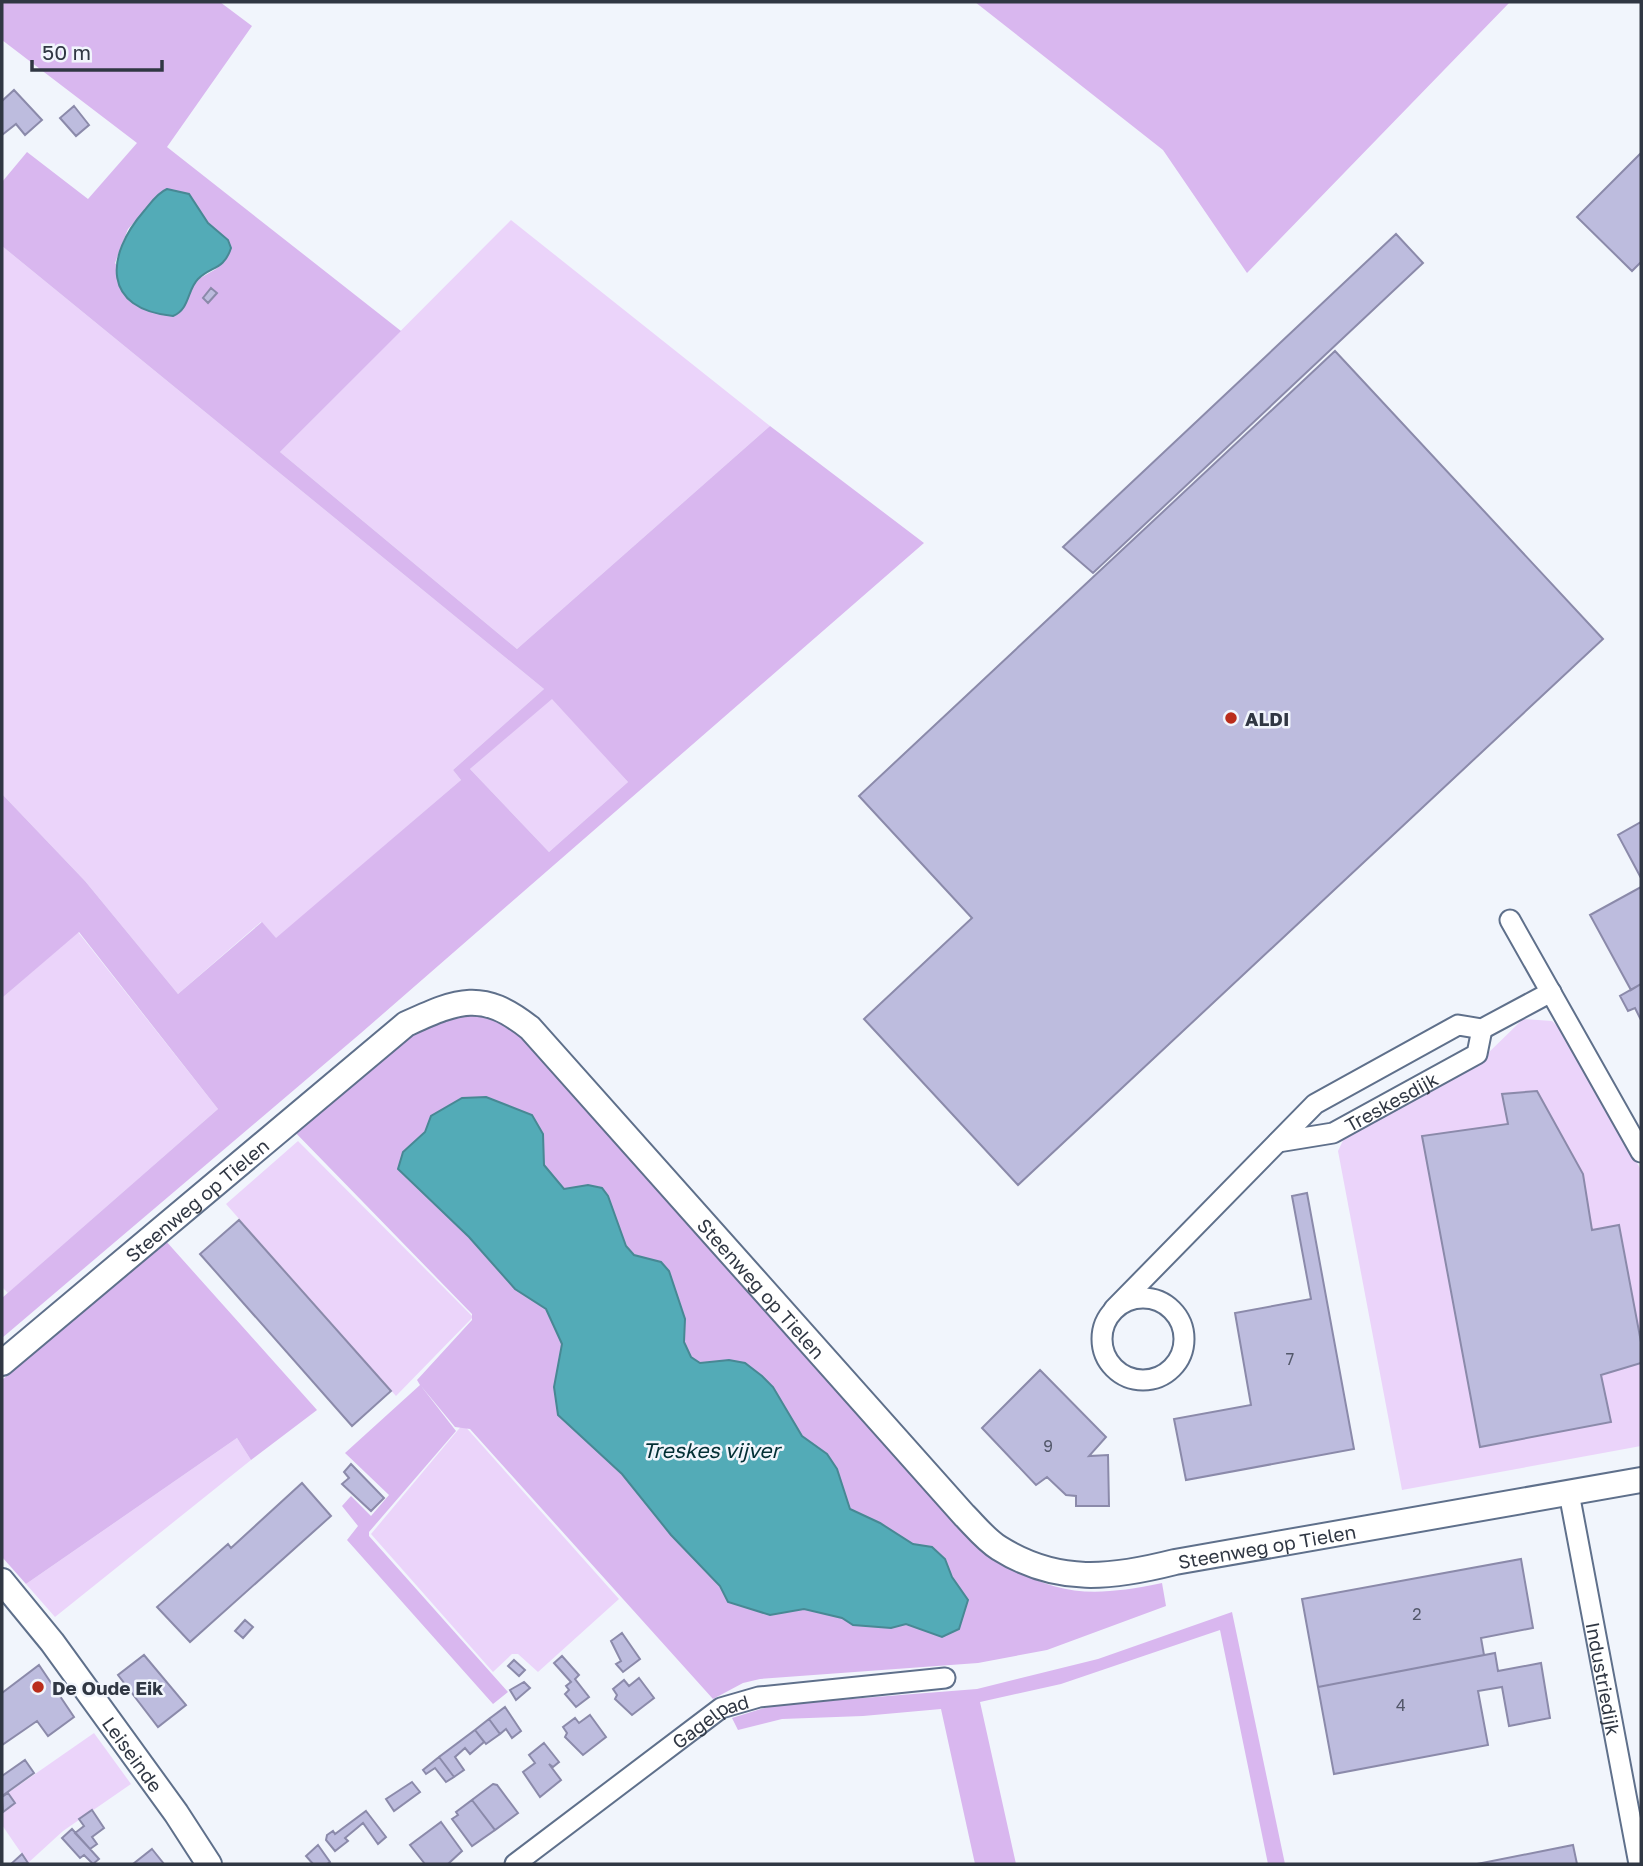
<svg xmlns="http://www.w3.org/2000/svg" width="1643" height="1866" viewBox="0 0 1643 1866" font-family="'Golos Text',sans-serif">
<style>
.green{fill:#ebd4fa}
.forest{fill:#d9b7ef;fill-rule:evenodd}
.water{fill:#53abb7;stroke:#488894;stroke-width:2}
.building{fill:#bdbcde;stroke:#8b8aaa;stroke-width:2}
.lines{fill:none;stroke-linecap:round;stroke-linejoin:round}
.minor-casing{stroke:#5f708b;stroke-width:23}
.tertiary-casing{stroke:#5f708b;stroke-width:28}
.minor{stroke:#fff;stroke-width:19}
.tertiary{stroke:#fff;stroke-width:24}
.poi-dot{fill:#ba2d1b;stroke:#f1f5fc;stroke-width:2.5}
.labels{text-anchor:middle;dominant-baseline:central;stroke-width:5;stroke-linejoin:round;paint-order:stroke}
.number-label{font-size:16px;fill:#53586a}
.poi-label{font-size:19px;font-weight:bold;fill:#303743;stroke:#f1f5fc;text-anchor:start}
.street-label{font-size:19px;fill:#303743;stroke:#f1f5fc}
.water-label{font-size:21px;font-style:italic;fill:#033035;stroke:#f1f5fc}
</style>
<rect width="100%" height="100%" fill="#f1f5fc"/>
<path class="green" d="M 511,220 L 770,426 L 517,649 L 280,452 Z
M 2,246 L 544,689 L 453,770 L 461,780 L 276,939 L 261,922 L 178,994 L 85,881 L 2,794 Z
M 552,698 L 628,782 L 549,852 L 470,769 Z
M 78,932 L 218,1109 L 8,1293 L 2,1287 L 2,998 Z
M 1523,1019 L 1552,1021 L 1569,1038 L 1641,1170 L 1641,1446 L 1402,1490 L 1338,1151 L 1347,1132 L 1482,1059 Z
M 298,1141 L 473,1317 L 396,1396 L 226,1204 Z
M 463,1424 L 619,1599 L 538,1672 L 518,1654 L 512,1654 L 493,1672 L 371,1534 Z
M 237,1438 L 251,1460 L 55,1617 L 26,1584 Z
M 94,1733 L 131,1784 L 63,1831 L 28,1863 L 2,1825 L 2,1797 Z"/>
<path class="forest" d="M 2,2 L 220,2 L 252,26 L 167,147 L 401,331 L 280,452 L 517,649 L 770,426 L 924,543 L 361,1033 L 2,1338 L 2,1298 L 218,1109 L 79,932 L 2,998 L 2,794 L 85,881 L 178,994 L 262,922 L 276,938 L 461,780 L 453,770 L 544,689 L 2,246 L 2,182 L 27,152 L 88,199 L 137,143 L 2,40 ZM 166,189 L 189,194 L 208,223 L 228,240 L 227,257 L 216,269 L 195,281 L 185,306 L 173,316 L 153,312 L 115,263 L 128,229 ZM 552,699 L 628,782 L 549,852 L 470,769 Z
M 975,2 L 1510,2 L 1247,273 L 1163,150 Z
M 451,992 L 486,993 L 979,1546 C 1046,1594 1081,1600 1162,1583 L 1166,1606 L 1047,1650 L 978,1663 L 760,1679 L 743,1683 L 713,1699 L 470,1429 L 455,1427 L 421,1386 L 456,1431 L 369,1532 L 369,1536 L 508,1692 L 493,1704 L 347,1540 L 358,1526 L 342,1506 L 351,1496 L 371,1516 L 389,1495 L 345,1453 L 420,1385 L 417,1380 L 472,1320 L 472,1314 L 290,1127 Z
M 165,1240 L 317,1410 L 251,1460 L 237,1438 L 26,1584 L 2,1557 L 2,1380 Z
M 1232,1612 L 1285,1864 L 1268,1864 L 1220,1630 L 1061,1684 L 980,1702 L 1016,1864 L 975,1864 L 941,1709 L 863,1716 L 782,1719 L 738,1730 L 732,1718 L 774,1705 L 977,1689 L 1098,1659 Z"/>
<path class="water" d="M 167,189 L 189,194 L 208,223 L 228,240 L 231,248 C 224,270 211,266 198,279 C 187,290 190,309 173,316 C 102,309 105,256 144,211 C 150,204 157,193 167,189 Z
M 486,1097 L 532,1115 L 543,1134 L 544,1165 L 564,1189 L 588,1185 L 602,1188 L 608,1196 L 626,1246 L 634,1255 L 661,1262 L 669,1271 L 685,1319 L 684,1342 L 691,1357 L 700,1363 L 729,1360 L 745,1363 L 762,1376 L 773,1387 L 802,1436 L 827,1454 L 837,1469 L 850,1509 L 880,1523 L 913,1544 L 932,1547 L 945,1559 L 952,1577 L 968,1600 L 959,1629 L 942,1637 L 906,1624 L 891,1628 L 853,1625 L 842,1618 L 804,1609 L 770,1615 L 728,1602 L 720,1586 L 671,1535 L 622,1474 L 558,1415 L 554,1387 L 562,1344 L 546,1309 L 515,1289 L 469,1237 L 398,1169 L 403,1152 L 425,1132 L 431,1116 L 462,1098 Z"/>
<path class="building" d="M 14,90 L 42,120 L 25,135 L 16,124 L 2,135 L 2,101 Z
M 74,106 L 89,125 L 76,136 L 60,118 Z
M 1641,153 L 1641,262 L 1632,271 L 1577,217 Z
M 1396,234 L 1423,263 L 1093,573 L 1063,547 Z
M 211,288 L 217,293 L 208,303 L 203,298 Z
M 1335,351 L 1603,639 L 1018,1185 L 864,1019 L 972,918 L 859,796 Z
M 1641,822 L 1641,878 L 1618,835 Z
M 1641,887 L 1641,984 L 1631,990 L 1590,915 Z
M 1641,984 L 1641,1020 L 1635,1008 L 1628,1011 L 1620,996 Z
M 1537,1091 L 1583,1174 L 1592,1230 L 1619,1225 L 1641,1342 L 1641,1363 L 1601,1375 L 1611,1422 L 1480,1447 L 1422,1136 L 1508,1124 L 1502,1094 Z
M 1307,1193 L 1354,1449 L 1186,1480 L 1174,1419 L 1251,1405 L 1235,1313 L 1311,1299 L 1292,1196 Z
M 239,1220 L 391,1391 L 352,1426 L 200,1254 Z
M 1040,1370 L 1106,1437 L 1089,1456 L 1108,1455 L 1109,1506 L 1076,1506 L 1076,1496 L 1066,1495 L 1047,1477 L 1036,1485 L 982,1428 Z
M 351,1464 L 384,1498 L 371,1511 L 342,1484 L 349,1478 L 344,1472 Z
M 302,1483 L 331,1516 L 190,1642 L 157,1607 L 228,1544 L 231,1548 Z
M 1521,1559 L 1533,1628 L 1481,1638 L 1484,1655 L 1318,1687 L 1302,1599 Z
M 245,1620 L 253,1627 L 243,1638 L 235,1631 Z
M 622,1633 L 640,1659 L 623,1672 L 616,1664 L 621,1661 L 611,1641 Z
M 1495,1653 L 1498,1671 L 1541,1663 L 1550,1718 L 1509,1726 L 1502,1687 L 1478,1691 L 1488,1745 L 1334,1774 L 1318,1687 Z
M 144,1655 L 186,1705 L 158,1727 L 118,1675 Z
M 562,1656 L 579,1675 L 575,1679 L 589,1697 L 576,1707 L 565,1694 L 569,1690 L 566,1686 L 571,1682 L 554,1663 Z
M 514,1660 L 525,1670 L 519,1676 L 508,1666 Z
M 39,1665 L 74,1717 L 48,1736 L 37,1721 L 2,1745 L 2,1693 Z
M 639,1678 L 654,1698 L 632,1715 L 615,1699 L 617,1695 L 613,1689 L 624,1680 L 629,1686 Z
M 524,1682 L 530,1688 L 516,1700 L 510,1690 Z
M 505,1707 L 521,1731 L 512,1738 L 506,1729 L 500,1734 L 489,1719 Z
M 590,1715 L 606,1737 L 583,1755 L 565,1737 L 567,1733 L 563,1727 L 575,1718 L 579,1723 Z
M 489,1719 L 500,1734 L 486,1744 L 475,1730 Z
M 475,1730 L 484,1742 L 470,1754 L 465,1748 L 455,1757 L 464,1770 L 454,1777 L 439,1757 Z
M 544,1743 L 559,1762 L 553,1767 L 549,1764 L 561,1780 L 540,1797 L 523,1772 L 535,1763 L 529,1755 Z
M 439,1757 L 454,1777 L 446,1782 L 435,1768 L 426,1774 L 423,1770 Z
M 25,1760 L 34,1773 L 2,1796 L 2,1776 Z
M 412,1782 L 420,1792 L 394,1811 L 386,1799 Z
M 493,1784 L 497,1785 L 518,1813 L 495,1830 L 472,1800 Z
M 8,1793 L 15,1803 L 3,1812 L 2,1797 Z
M 472,1800 L 495,1830 L 472,1846 L 452,1819 L 458,1815 L 456,1812 Z
M 92,1810 L 104,1828 L 92,1837 L 97,1844 L 90,1849 L 75,1833 L 84,1826 L 79,1819 Z
M 366,1811 L 386,1837 L 378,1844 L 363,1823 L 345,1838 L 348,1841 L 335,1851 L 326,1840 L 327,1835 L 333,1831 L 335,1834 Z
M 441,1822 L 462,1851 L 448,1864 L 425,1864 L 410,1845 Z
M 72,1829 L 99,1859 L 93,1864 L 84,1855 L 80,1858 L 62,1838 Z
M 318,1845 L 330,1862 L 327,1864 L 313,1864 L 306,1856 Z
M 1573,1845 L 1577,1864 L 1477,1864 Z
M 152,1849 L 164,1864 L 133,1864 Z
M 22,1854 L 28,1863 L 11,1864 Z"/>
<g class="lines">
<defs>
<g id="minor">
<path d="M 1510,920 L 1641,1152"/>
<path id="s1" d="M 1278,1142 L 1333,1133 L 1477,1054 L 1482,1029"/>
<circle cx="1143" cy="1339" r="41"/>
<path d="M 1114,1309 L 1315,1104 L 1458,1025 L 1482,1029 L 1551,992"/>
<path id="s2" d="M 1569,1493 L 1639,1864"/>
<path id="s3" d="M 515,1864 L 721,1708 L 759,1697 L 945,1678"/>
</g>
<g id="tertiary">
<path id="s4" d="M 2,1363 L 406,1024 C 457,1001 481,989 530,1028 L 964,1515 C 975,1526 986,1540 999,1548 C 1058,1585 1112,1578 1175,1562 L 1641,1480"/>
<path id="s5" d="M 2,1581 L 52,1642 L 176,1813 L 209,1864"/>
</g>
</defs>
<use href="#minor" class="minor-casing"/>
<use href="#tertiary" class="tertiary-casing"/>
<use href="#minor" class="minor"/>
<use href="#tertiary" class="tertiary"/>
</g>
<g class="poi-dot">
<circle cx="1231" cy="718" r="7"/>
<circle cx="38" cy="1687" r="7"/>
</g>
<g class="labels">
<g class="number-label">
<text x="1290" y="1359">7</text>
<text x="1048" y="1446">9</text>
<text x="1417" y="1614">2</text>
<text x="1401" y="1705">4</text>
</g>
<g class="poi-label">
<text x="1245" y="718">ALDI</text>
<text x="52" y="1687">De Oude Eik</text>
</g>
<g class="street-label">
<text stroke="none"><textPath href="#s1" startOffset="122">Treskesdijk</textPath></text>
<text stroke="none"><textPath href="#s4" startOffset="254">Steenweg op Tielen</textPath></text>
<text stroke="none"><textPath href="#s4" startOffset="1010">Steenweg op Tielen</textPath></text>
<text stroke="none"><textPath href="#s4" startOffset="1638">Steenweg op Tielen</textPath></text>
<text stroke="none"><textPath href="#s2" startOffset="189">Industriedijk</textPath></text>
<text stroke="none"><textPath href="#s3" startOffset="243">Gagelpad</textPath></text>
<text stroke="none"><textPath href="#s5" startOffset="217">Leiseinde</textPath></text>
</g>
<g class="water-label">
<text x="711" y="1450">Treskes vijver</text>
</g>
</g>
<rect width="1643" height="1866" fill="none" stroke="#303743" stroke-width="7"/>
<path d="M32 60v10h130v-10" fill="none" stroke="#303743" stroke-width="3.5"/>
<text x="42" y="60" font-size="21" fill="#303743" stroke="#f1f5fc" stroke-width="5" paint-order="stroke">50 m</text>
</svg>
